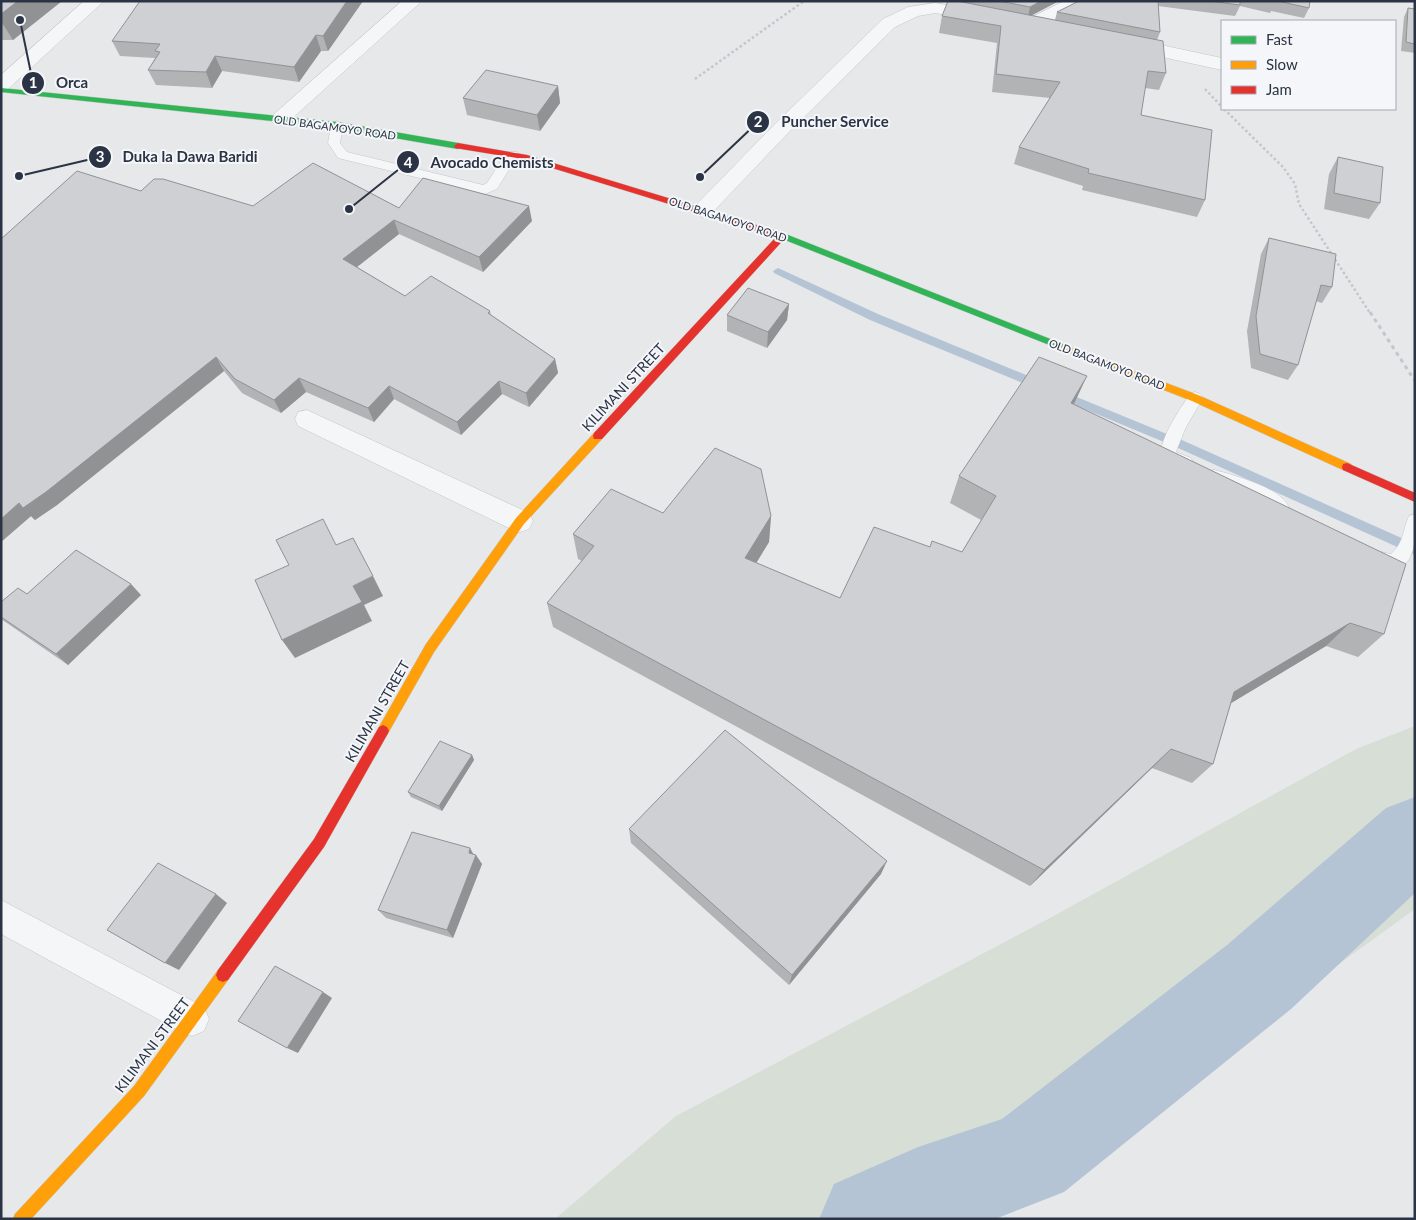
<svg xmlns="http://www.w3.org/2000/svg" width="1416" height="1220" viewBox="0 0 1416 1220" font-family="Lato,sans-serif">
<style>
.green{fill:#d6ded6}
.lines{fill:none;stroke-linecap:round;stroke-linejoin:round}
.stream{fill:#b4c4d5;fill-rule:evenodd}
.river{fill:#b4c4d5;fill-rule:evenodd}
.lane-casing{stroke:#c4c6c8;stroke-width:1}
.street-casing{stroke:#c4c6c8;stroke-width:1}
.fast-casing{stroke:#c4c6c8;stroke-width:1}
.slow-casing{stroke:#c4c6c8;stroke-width:1}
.jam-casing{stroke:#c4c6c8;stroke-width:1}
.path-far1{stroke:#c5c6ca;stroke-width:2.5;stroke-dasharray:2.5 2.5;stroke-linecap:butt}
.path{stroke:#c5c6ca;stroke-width:3;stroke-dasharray:4 4;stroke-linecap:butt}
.lane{fill:#f5f6f7;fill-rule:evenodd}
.street{fill:#f5f6f7;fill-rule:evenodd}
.fast{fill:#30b455;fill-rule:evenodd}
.slow{fill:#ff9f0a;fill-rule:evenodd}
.jam{fill:#e5322d;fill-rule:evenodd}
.wall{fill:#b1b3b5}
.shaded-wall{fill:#909294}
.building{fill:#ced0d3;stroke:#909294}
.labels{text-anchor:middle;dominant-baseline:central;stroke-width:4;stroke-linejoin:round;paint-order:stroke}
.far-street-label{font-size:11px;fill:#2b3445;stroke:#f4f6f9}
.street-label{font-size:14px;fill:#2b3445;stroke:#f4f6f9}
.leader{fill:none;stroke:#2b3445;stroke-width:2}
.callout-dot{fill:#2b3445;stroke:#f4f6f9;stroke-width:2}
.mark-label{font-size:15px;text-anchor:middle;font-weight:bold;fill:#fff}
.callout-label{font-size:15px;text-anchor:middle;font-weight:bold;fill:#2b3445;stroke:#f4f6f9;stroke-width:4;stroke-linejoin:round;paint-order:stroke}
</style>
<rect width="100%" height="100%" fill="#e6e8ea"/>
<path class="green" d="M 1415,726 L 1415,909 L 1114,1127 L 982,1219 L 555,1219 L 676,1116 L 1050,918 L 1356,749 Z"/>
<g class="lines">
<path class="stream" d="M 778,268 L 878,314 L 1043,382 L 1044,385 L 1043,388 L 1035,388 L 870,320 L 774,273 L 773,271 Z
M 1062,391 L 1184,441 L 1415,544 L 1415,555 L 1176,447 L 1058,398 L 1057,395 L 1058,392 Z"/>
<path class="river" d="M 1415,797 L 1415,893 L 1291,1009 L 1064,1192 L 995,1219 L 819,1219 L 834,1184 L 918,1147 L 1002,1119 L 1227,945 L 1386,808 Z"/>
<defs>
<path id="lane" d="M 337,121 L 343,125 L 340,143 L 347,152 L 483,185 L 487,183 L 507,152 L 517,152 L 518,155 L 497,189 L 485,194 L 338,158 L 328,143 L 331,125 Z
M 1195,392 L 1200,394 L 1203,398 L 1186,427 L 1177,449 L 1176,452 L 1191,458 L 1193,462 L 1191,466 L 1185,468 L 1162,459 L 1160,455 C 1163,433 1178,412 1190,394 Z
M 1215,470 C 1236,476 1279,487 1289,507 L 1287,512 C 1274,516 1262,502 1252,495 C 1240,488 1223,485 1209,481 L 1207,476 L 1209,471 Z
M 1415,514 C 1415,550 1416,579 1370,563 L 1368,558 L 1370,553 L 1376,551 L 1391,554 C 1405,541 1402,531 1409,516 Z"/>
<path id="street" d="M 84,1 L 104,1 L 8,89 L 1,91 L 1,75 Z
M 402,1 L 422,1 L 287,123 L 280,125 L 273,123 L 270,119 L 273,115 Z
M 1064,1 L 1085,1 L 1074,11 L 1036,29 L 1030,30 L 1024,29 L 1021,25 L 1024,21 Z
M 935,3 L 989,12 L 992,16 L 989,20 L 983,21 L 935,13 L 918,16 L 895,27 L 788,133 L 710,215 L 703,217 L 696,215 L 692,210 L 696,205 L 774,125 L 883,19 L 908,7 Z
M 1128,38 L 1222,58 L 1222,70 L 1121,48 L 1119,44 L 1121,40 Z
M 307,410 L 529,513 L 533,521 L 529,529 L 520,532 L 511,529 L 298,426 L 295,419 L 298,412 Z
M 1,900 L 204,1007 L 209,1019 L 204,1031 L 192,1036 L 180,1031 L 1,934 Z"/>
<path id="fast" d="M 1,88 L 337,122 L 458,143 L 462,146 L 458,149 L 337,128 L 1,92 Z
M 783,233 L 1068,346 L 1070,348 L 1068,350 L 1062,350 L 780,238 L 780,234 Z"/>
<path id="slow" d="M 1065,345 L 1198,395 L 1351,464 L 1352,467 L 1347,471 L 1343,470 L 1192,401 L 1062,350 L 1060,348 Z
M 598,432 L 602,433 L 603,436 L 602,439 L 524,524 L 434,652 L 387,735 L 383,737 L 379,735 L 377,731 L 379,727 L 426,644 L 516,518 L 594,433 Z
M 223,968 L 228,970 L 230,975 L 228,980 L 144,1096 L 31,1219 L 13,1219 L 15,1214 L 134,1086 L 218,970 Z"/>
<path id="jam" d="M 458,143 L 527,155 L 786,234 L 787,236 L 602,439 L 594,439 L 593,436 L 594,433 L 776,237 L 523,159 L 455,148 L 454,146 Z
M 1347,463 L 1415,493 L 1415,502 L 1343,470 L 1342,467 L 1343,464 Z
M 383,725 L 387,727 L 389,731 L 387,735 L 324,847 L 228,980 L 223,982 L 218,980 L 216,975 L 218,970 L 314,839 L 379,727 Z"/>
</defs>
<use href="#lane" class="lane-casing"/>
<use href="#street" class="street-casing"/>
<use href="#fast" class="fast-casing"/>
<use href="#slow" class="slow-casing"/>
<use href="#jam" class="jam-casing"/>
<path class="path-far1" d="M 695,79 L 804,1
M 1205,89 L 1222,107
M 1224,109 L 1283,167 L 1295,184 L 1299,204 L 1370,313"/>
<path class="path" d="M 1370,312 L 1415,381"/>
<use href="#lane" class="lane"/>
<use href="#street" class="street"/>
<use href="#fast" class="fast"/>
<use href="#slow" class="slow"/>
<use href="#jam" class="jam"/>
</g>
<path class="wall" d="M 1,1 L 62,1 L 13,40 L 1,40 Z
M 363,1 L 328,51 L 321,51 L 299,82 L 222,71 L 212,88 L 156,85 L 148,70 L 155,58 L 120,56 L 112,41 Z
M 948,1 L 1059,1 L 1031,16 L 1055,20 L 1057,12 L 1079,1 L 1310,1 L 1309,8 L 1304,18 L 1271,11 L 1270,13 L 1240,6 L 1235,16 L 1158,6 L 1160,32 L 1157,40 L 1166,73 L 1159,90 L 1145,88 L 1141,115 L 1205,200 L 1197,217 L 1082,190 L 1083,186 L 1014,164 L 1019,147 L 1050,98 L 992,92 L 997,43 L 939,33 L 942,16 Z
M 1408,8 L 1415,9 L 1415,53 L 1401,51 L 1404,17 Z
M 558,86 L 560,103 L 540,131 L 467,115 L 463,98 Z
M 1338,157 L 1380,203 L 1369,219 L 1324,209 L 1329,174 Z
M 141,191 L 253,206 L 399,208 L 532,221 L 483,272 L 399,234 L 357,267 L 405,296 L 490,311 L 491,315 L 555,359 L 558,373 L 529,407 L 502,394 L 461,435 L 394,399 L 374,422 L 306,392 L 281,413 L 242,393 L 224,371 L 57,505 L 35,520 L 31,516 L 1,542 Z
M 1269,238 L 1332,287 L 1322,303 L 1316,301 L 1298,365 L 1288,380 L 1251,368 L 1247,331 L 1261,254 Z
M 789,304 L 787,320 L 767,348 L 727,331 L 727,315 Z
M 1074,405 L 1384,634 L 1358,657 L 1326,646 L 1231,703 L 1213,764 L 1192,783 L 1152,768 L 1030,886 L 553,627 L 547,603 L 582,561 L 578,559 L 573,534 L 663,513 L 771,516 L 769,542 L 756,563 L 840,598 L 930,547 L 962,552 L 981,520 L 950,503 L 959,476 Z
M 27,594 L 141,595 L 68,665 L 1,619 L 1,602 Z
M 472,755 L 474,760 L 442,811 L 411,797 L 408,792 Z
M 629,829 L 881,874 L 789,985 L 631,843 Z
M 474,854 L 482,864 L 453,938 L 386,918 L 378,910 Z"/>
<path class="shaded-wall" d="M 18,1 L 62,1 L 13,40 L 1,21 L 1,14 Z
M 347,1 L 363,1 L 328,51 L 323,36 Z
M 1041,1 L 1059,1 L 1028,17 L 1030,7 Z
M 316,35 L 321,51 L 299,82 L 294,67 Z
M 215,56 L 222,71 L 212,88 L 206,72 Z
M 558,86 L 560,103 L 540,131 L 537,115 Z
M 529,206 L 532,221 L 483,272 L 479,257 Z
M 394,220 L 399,234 L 348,274 L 343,259 Z
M 789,304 L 787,320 L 767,348 L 768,332 Z
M 216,357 L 224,371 L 57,505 L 35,520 L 23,508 Z
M 555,359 L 558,373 L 529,407 L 526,393 Z
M 1087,376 L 1074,404 L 1071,403 Z
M 299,378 L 306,392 L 281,413 L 274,400 Z
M 499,381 L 502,394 L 461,435 L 457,422 Z
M 389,386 L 394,399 L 374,422 L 368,408 Z
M 19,503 L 31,516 L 1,542 L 1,519 Z
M 771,516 L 769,542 L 744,583 L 745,558 Z
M 373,576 L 383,596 L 364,605 L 372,621 L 295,658 L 282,640 L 353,586 Z
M 131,584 L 141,595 L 68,665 L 56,654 Z
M 1350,623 L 1326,646 L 1213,714 L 1234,692 Z
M 1171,749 L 1152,768 L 1030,886 L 1044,870 Z
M 472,755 L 474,760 L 442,811 L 439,806 Z
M 470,848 L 475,857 L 476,855 L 482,864 L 453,938 L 447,930 Z
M 887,861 L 881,874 L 789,985 L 792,975 Z
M 216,894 L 227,903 L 179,970 L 165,963 Z
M 323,992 L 332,998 L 298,1053 L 287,1048 Z"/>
<path class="building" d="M 1,1 L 18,1 L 1,14 Z
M 140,1 L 347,1 L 323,36 L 316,35 L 294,67 L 215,56 L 206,72 L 148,70 L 160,52 L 155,51 L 160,44 L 112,41 Z
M 948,1 L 957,1 L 1163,41 L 1166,73 L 1148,71 L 1141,115 L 1212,130 L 1205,200 L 1088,173 L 1089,169 L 1019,147 L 1060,82 L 996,74 L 1001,26 L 942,16 Z
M 999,1 L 1041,1 L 1030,7 Z
M 1079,1 L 1158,1 L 1160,32 L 1057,12 Z
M 1209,1 L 1240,1 L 1240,5 Z
M 1278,1 L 1310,1 L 1309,8 Z
M 1408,8 L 1415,9 L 1415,44 L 1406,42 Z
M 486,70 L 558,86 L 537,115 L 463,98 Z
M 1338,157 L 1383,167 L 1380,203 L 1334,193 Z
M 313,163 L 399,208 L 423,178 L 529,206 L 479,257 L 394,220 L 343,259 L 405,296 L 431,276 L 490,311 L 488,313 L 555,359 L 526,393 L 499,381 L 457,422 L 389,386 L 368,408 L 299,378 L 274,400 L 235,379 L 216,357 L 46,492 L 23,508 L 19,503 L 1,519 L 1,239 L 77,171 L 141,191 L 154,179 L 163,179 L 253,206 Z
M 1269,238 L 1336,254 L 1332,287 L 1321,285 L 1298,365 L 1260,354 L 1256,316 Z
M 748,288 L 789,304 L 768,332 L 727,315 Z
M 1039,357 L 1087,376 L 1071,403 L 1406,564 L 1384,634 L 1350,623 L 1234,692 L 1213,764 L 1171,749 L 1044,870 L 547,603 L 594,546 L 573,534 L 611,489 L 663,513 L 715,448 L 761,469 L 771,516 L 745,558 L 840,598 L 874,527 L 930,547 L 932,541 L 962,552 L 996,496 L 959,476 Z
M 323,519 L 336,545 L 353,538 L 373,576 L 353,586 L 362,602 L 282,640 L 255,580 L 289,565 L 276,540 Z
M 76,550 L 131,584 L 56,654 L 1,617 L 1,602 L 18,588 L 27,594 Z
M 725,730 L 887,861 L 792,975 L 629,829 Z
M 440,741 L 472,755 L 439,806 L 408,792 Z
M 412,832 L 470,848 L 469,853 L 476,855 L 447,930 L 378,910 Z
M 158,863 L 216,894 L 165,963 L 107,930 Z
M 275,966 L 323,992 L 287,1048 L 238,1021 Z"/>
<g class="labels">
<g class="far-street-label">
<text transform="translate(335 127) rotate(8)">OLD BAGAMOYO ROAD</text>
<text transform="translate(728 219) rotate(18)">OLD BAGAMOYO ROAD</text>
<text transform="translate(1107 364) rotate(21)">OLD BAGAMOYO ROAD</text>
</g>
<g class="street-label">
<text transform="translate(623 387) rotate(-47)">KILIMANI STREET</text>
<text transform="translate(377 711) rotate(-60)">KILIMANI STREET</text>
<text transform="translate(152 1045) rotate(-53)">KILIMANI STREET</text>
</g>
</g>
<path class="leader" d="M20 20L33 83M700 177L758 122M19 176L100 157M349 209L408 162"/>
<g class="callout-dot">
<circle cx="20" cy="20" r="5"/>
<circle cx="700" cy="177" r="5"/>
<circle cx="19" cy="176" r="5"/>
<circle cx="349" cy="209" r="5"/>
<circle cx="33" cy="83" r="12"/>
<circle cx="758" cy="122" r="12"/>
<circle cx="100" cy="157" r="12"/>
<circle cx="408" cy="162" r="12"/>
</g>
<g class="mark-label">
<text x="33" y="88">1</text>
<text x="758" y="127">2</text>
<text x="100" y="162">3</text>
<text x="408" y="168">4</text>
</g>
<g class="callout-label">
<text x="72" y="88">Orca</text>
<text x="835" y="127">Puncher Service</text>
<text x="190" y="162">Duka la Dawa Baridi</text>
<text x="492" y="168">Avocado Chemists</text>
</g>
<rect width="1416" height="1220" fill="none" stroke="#2b3445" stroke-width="5"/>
<rect x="1221" y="20" width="175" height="90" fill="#f4f6f9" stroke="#a4a8b1"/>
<rect x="1231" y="36" width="25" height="8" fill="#30b455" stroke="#a4a8b1"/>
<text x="1266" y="45" font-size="15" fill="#2b3445">Fast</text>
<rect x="1231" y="61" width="25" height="8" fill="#ff9f0a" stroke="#a4a8b1"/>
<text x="1266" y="70" font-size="15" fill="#2b3445">Slow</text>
<rect x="1231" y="86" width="25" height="8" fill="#e5322d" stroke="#a4a8b1"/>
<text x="1266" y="95" font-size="15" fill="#2b3445">Jam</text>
</svg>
